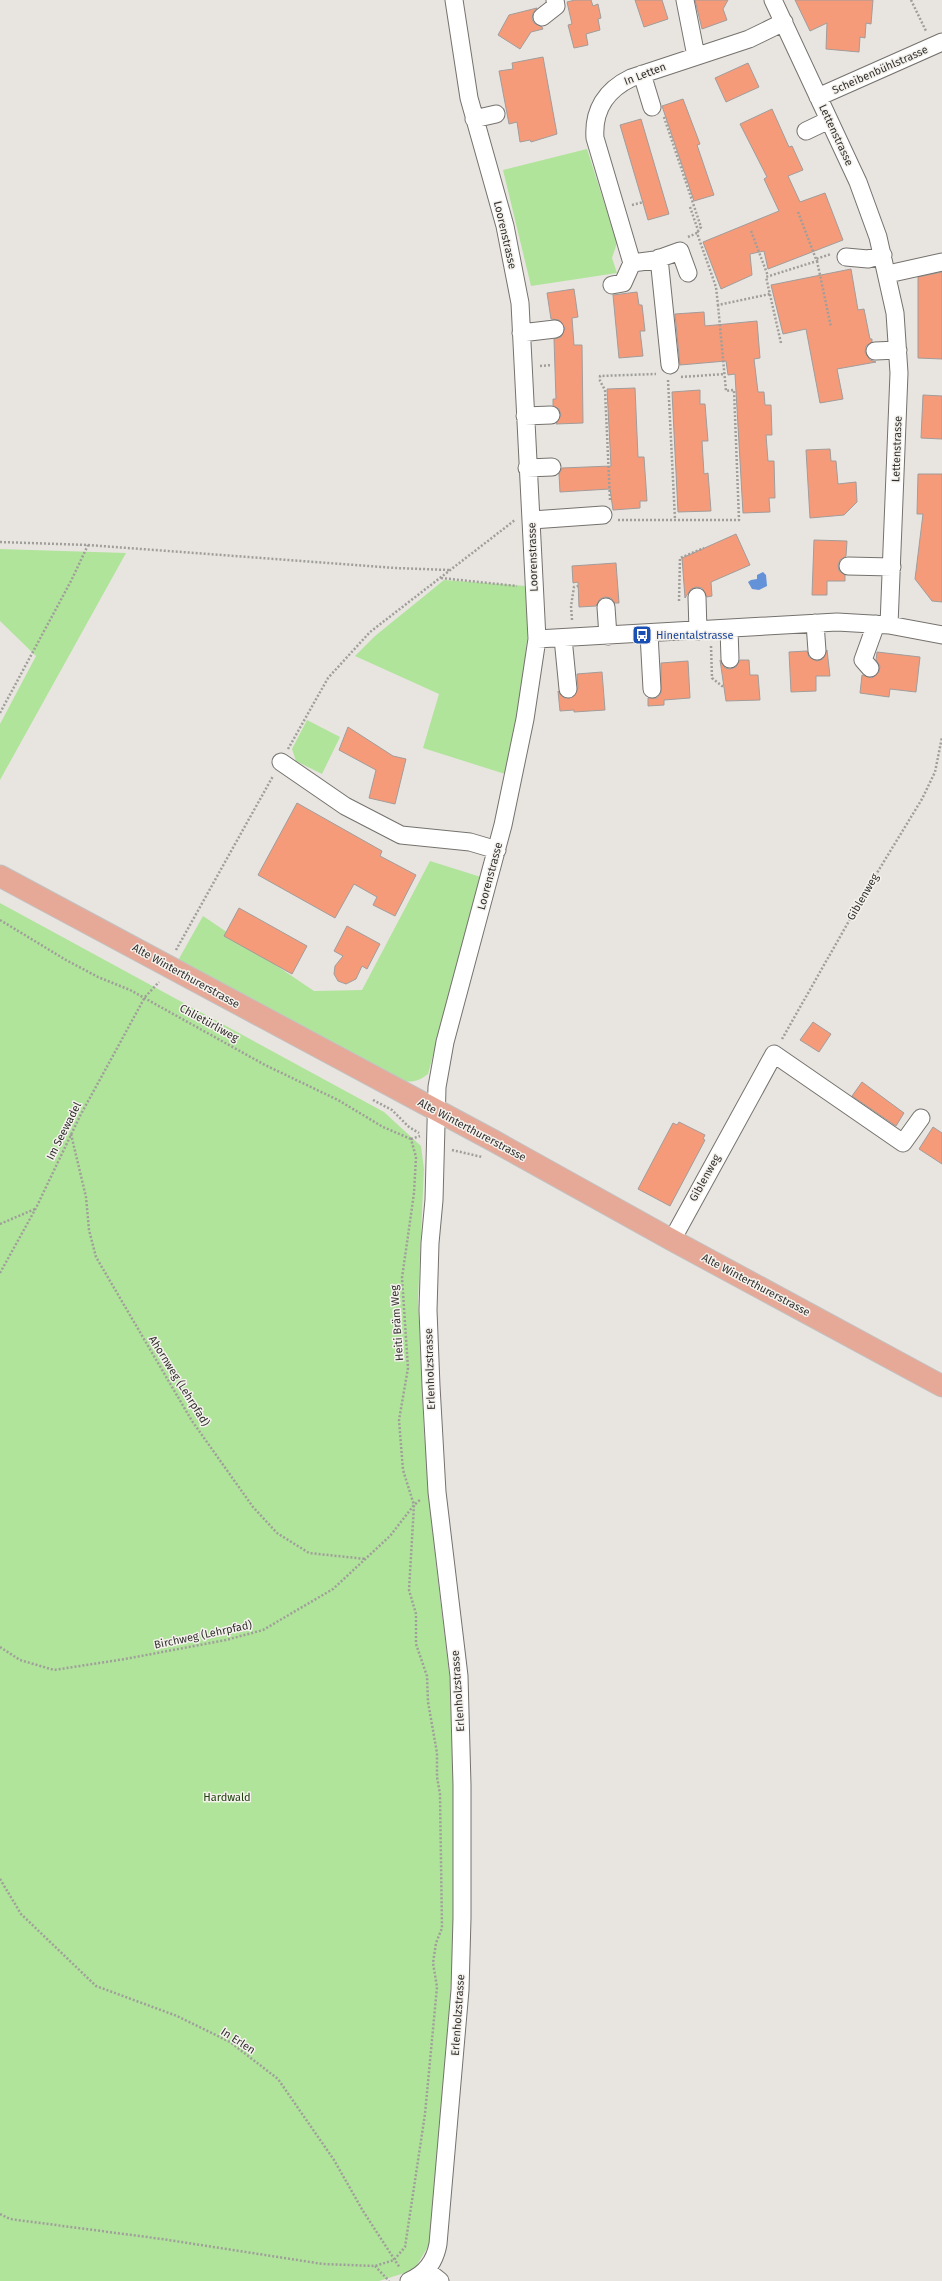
<svg xmlns="http://www.w3.org/2000/svg" width="942" height="2281" viewBox="0 0 942 2281" font-family="'Fira Sans',sans-serif">
<style>
.green{fill:#b0e49b}
.water{fill:#6492d8}
.building{fill:#f59b7a;stroke:#a29c9a}
.lines{fill:none;stroke-linecap:round;stroke-linejoin:round}
.minor-casing{stroke:#75726e;stroke-width:19}
.major-casing{stroke:#c2c1c1;stroke-width:23}
.path{stroke:#a09e9a;stroke-width:2.5;stroke-dasharray:2 2;stroke-linecap:butt}
.minor{stroke:#fff;stroke-width:17}
.major{stroke:#e6a997;stroke-width:21}
.labels{text-anchor:middle;dominant-baseline:central;stroke-width:3;stroke-linejoin:round;paint-order:stroke}
.street-label{font-size:11px;fill:#32312f;stroke:#f5f2ed}
.transit-label{font-size:11px;fill:#164399;stroke:#f5f2ed;text-anchor:start}
.park-label{font-size:11px;fill:#1e400c;stroke:#f5f2ed}
</style>
<rect width="100%" height="100%" fill="#e8e5e0"/>
<path class="green" d="M 587,149 L 617,243 L 612,258 L 617,273 L 531,286 L 503,170 Z
M 0,549 L 126,553 L 0,780 L 0,724 L 36,656 L 0,621 Z
M 444,580 L 527,586 L 527,640 L 519,719 L 505,774 L 423,748 L 439,694 L 355,656 L 375,636 Z
M 307,720 L 340,737 L 322,774 L 296,761 L 292,749 Z
M 430,861 L 481,877 L 428,1074 C 418,1082 411,1083 399,1080 L 176,964 L 203,916 L 314,991 L 362,990 Z
M 0,903 L 384,1112 L 421,1146 L 424,1169 L 418,1299 L 424,1432 L 436,1563 L 450,1681 L 455,1825 L 453,1949 L 445,2078 L 429,2245 L 414,2270 L 379,2281 L 0,2281 Z"/>
<path class="water" d="M 763,572 L 766,575 L 767,586 L 759,590 L 752,589 L 748,582 L 751,580 L 757,579 L 757,575 Z"/>
<path class="building" d="M 575,0 L 591,0 L 593,6 L 598,4 L 601,18 L 598,19 L 600,30 L 586,34 L 588,45 L 574,48 L 568,25 L 572,24 L 567,2 Z
M 635,0 L 662,0 L 668,19 L 644,27 Z
M 695,0 L 728,0 L 723,9 L 727,20 L 702,29 Z
M 795,0 L 873,0 L 871,24 L 866,23 L 865,38 L 860,37 L 859,52 L 826,49 L 827,23 L 810,31 Z
M 537,8 L 533,13 L 532,19 L 534,23 L 542,27 L 543,29 L 531,32 L 520,49 L 498,35 L 509,15 Z
M 543,57 L 557,134 L 531,142 L 530,140 L 520,142 L 517,122 L 509,124 L 499,71 L 513,69 L 512,63 Z
M 748,63 L 759,87 L 726,102 L 715,78 Z
M 683,99 L 700,144 L 697,145 L 714,195 L 694,201 L 662,106 Z
M 772,109 L 789,147 L 792,146 L 803,170 L 788,176 L 800,202 L 825,193 L 843,240 L 768,269 L 764,251 L 750,254 L 752,275 L 721,289 L 703,242 L 779,211 L 764,179 L 767,177 L 740,124 Z
M 641,119 L 669,214 L 648,220 L 620,125 Z
M 851,269 L 858,310 L 864,309 L 870,339 L 872,339 L 872,342 L 866,346 L 865,352 L 870,360 L 876,362 L 837,369 L 843,399 L 820,403 L 806,329 L 783,334 L 771,285 Z
M 942,272 L 942,359 L 918,358 L 918,277 Z
M 574,289 L 578,317 L 572,318 L 574,345 L 582,345 L 583,423 L 556,424 L 561,415 L 559,409 L 553,406 L 553,399 L 556,399 L 554,339 L 561,337 L 565,328 L 559,320 L 551,319 L 547,293 Z
M 637,292 L 639,305 L 642,305 L 645,331 L 640,331 L 643,356 L 619,358 L 613,295 Z
M 704,312 L 705,326 L 757,321 L 760,358 L 754,359 L 758,392 L 764,392 L 765,405 L 771,405 L 772,435 L 766,435 L 768,461 L 774,461 L 775,498 L 769,498 L 770,512 L 743,513 L 735,374 L 728,375 L 726,361 L 680,365 L 675,314 Z
M 635,388 L 638,457 L 644,457 L 647,501 L 640,501 L 640,508 L 613,510 L 610,489 L 560,492 L 559,474 L 562,468 L 611,466 L 607,389 Z
M 700,390 L 700,404 L 705,404 L 708,441 L 702,441 L 704,474 L 708,473 L 711,511 L 678,512 L 672,392 Z
M 923,395 L 942,396 L 942,439 L 921,438 Z
M 830,449 L 831,461 L 836,461 L 838,484 L 856,482 L 857,502 L 844,515 L 810,518 L 806,450 Z
M 918,474 L 942,474 L 942,602 L 932,601 L 915,579 L 923,514 L 917,514 Z
M 736,534 L 750,565 L 711,582 L 712,596 L 707,597 L 702,588 L 696,587 L 691,589 L 685,598 L 682,558 Z
M 814,540 L 847,541 L 846,556 L 840,560 L 838,565 L 839,571 L 845,575 L 845,581 L 827,581 L 827,595 L 812,595 Z
M 616,563 L 619,603 L 615,603 L 611,598 L 605,597 L 600,599 L 596,606 L 579,607 L 578,582 L 573,583 L 572,566 Z
M 827,650 L 830,676 L 816,676 L 816,691 L 791,692 L 789,652 L 807,651 L 809,657 L 817,661 L 823,659 Z
M 877,652 L 920,657 L 916,692 L 890,689 L 889,697 L 860,693 L 862,675 L 872,678 L 879,672 L 880,666 L 876,660 Z
M 720,660 L 725,668 L 730,669 L 736,667 L 740,660 L 749,660 L 750,675 L 758,675 L 760,700 L 726,701 Z
M 688,661 L 690,698 L 664,700 L 664,705 L 648,706 L 648,698 L 657,698 L 661,693 L 661,663 Z
M 602,672 L 605,710 L 574,712 L 574,710 L 560,711 L 558,691 L 564,698 L 573,697 L 578,688 L 577,674 Z
M 348,727 L 393,756 L 406,759 L 395,804 L 369,798 L 376,770 L 339,750 Z
M 297,803 L 382,851 L 380,856 L 416,875 L 395,916 L 373,905 L 377,897 L 354,884 L 335,918 L 258,875 Z
M 239,908 L 307,946 L 292,974 L 224,936 Z
M 347,926 L 380,944 L 367,969 L 362,966 L 356,979 L 346,984 L 338,981 L 334,974 L 335,966 L 343,956 L 334,951 Z
M 813,1022 L 831,1034 L 819,1052 L 800,1040 Z
M 862,1082 L 904,1113 L 896,1126 L 852,1096 Z
M 679,1122 L 705,1135 L 703,1139 L 705,1140 L 670,1206 L 638,1189 L 673,1123 L 677,1125 Z
M 933,1127 L 942,1133 L 942,1164 L 919,1149 Z"/>
<g class="lines">
<defs>
<path id="minor" d="M 685,0 L 696,56
M 773,0 L 858,182 L 878,237 L 895,313 L 899,373 L 889,625
M 542,17 L 556,6 L 555,0
M 642,74 L 652,107
M 818,97 L 942,42
M 474,119 L 496,114
M 806,131 L 829,120
M 846,257 L 868,259 L 883,255
M 659,258 L 670,365
M 632,263 L 595,138 C 593,110 606,90 631,78 L 749,39 L 784,22
M 888,274 L 942,262
M 612,285 L 623,283 L 632,263 L 655,260 L 680,251 L 688,273
M 521,333 L 555,329
M 875,351 L 898,350
M 525,416 L 551,415
M 527,468 L 552,467
M 532,520 L 603,515
M 848,566 L 892,567
M 697,597 L 698,631
M 606,607 L 608,636
M 815,623 L 817,651
M 729,629 L 730,659
M 649,634 L 652,689
M 563,638 L 568,689
M 537,639 L 837,622 L 889,625 L 942,635
M 870,668 L 863,660 L 876,624
M 281,762 L 345,806 L 401,835 L 470,842 L 497,850
M 672,1240 L 774,1054 L 903,1143 L 921,1118
M 426,2270 L 440,2281
M 409,2281 C 426,2274 435,2261 438,2244 L 460,1990 L 462,1918 L 462,1785 L 459,1676 L 437,1492 L 431,1386 L 428,1310 L 430,1243 L 434,1200 L 437,1087 L 445,1042 L 503,825 L 525,719 L 537,639 L 520,303 L 505,226 L 469,98 L 454,0"/>
<path id="major" d="M 0,876 L 494,1141 L 672,1240 L 942,1386"/>
</defs>
<use href="#minor" class="minor-casing"/>
<use href="#major" class="major-casing"/>
<path class="path" d="M 911,0 L 926,31
M 664,117 L 701,227 L 697,233
M 632,205 L 644,202
M 690,207 L 698,230
M 798,212 L 816,259
M 751,231 L 768,276
M 688,237 L 697,233 L 716,287 L 718,305 L 770,294
M 817,261 L 831,327
M 781,343 L 766,277 L 817,261 L 816,259 L 831,254
M 540,366 L 552,365
M 681,377 L 725,374
M 668,380 L 675,519
M 610,500 L 605,390 L 600,381 L 600,376 L 656,374
M 618,520 L 739,520 L 734,390 L 726,391 L 718,305
M 0,542 L 88,545 L 395,568 L 449,570
M 441,578 L 517,586
M 679,601 L 680,558 L 704,548
M 572,620 L 571,606 L 574,587 L 578,586
M 711,646 L 712,678 L 722,686 L 724,686
M 0,713 L 71,581 L 88,545
M 288,749 L 328,678 L 370,632 L 515,520
M 0,920 L 66,960 L 98,977 L 130,990 L 265,1065 L 338,1100 L 383,1127 L 411,1139
M 176,950 L 273,776
M 782,1039 L 866,891 L 922,799 L 935,772 L 942,737
M 373,1100 L 392,1110 L 409,1127 L 419,1133
M 71,1134 L 86,1197 L 89,1230 L 96,1257 L 192,1421 L 253,1507 L 277,1533 L 309,1553 L 366,1559
M 411,1139 L 420,1136
M 452,1150 L 482,1157
M 0,1224 L 35,1209
M 0,1273 L 36,1208 L 80,1116 L 145,997 L 159,982
M 0,1647 L 20,1660 L 54,1670 L 125,1659 L 226,1640 L 263,1630 L 333,1589 L 390,1536 L 414,1505 L 421,1499
M 0,1879 L 21,1914 L 96,1986 L 177,2016 L 230,2042 L 278,2079 L 334,2160 L 363,2211 L 400,2268
M 0,2214 L 10,2219 L 162,2239 L 323,2264 L 375,2266 L 394,2260 L 405,2247 L 425,2114 L 437,1987 L 433,1963 L 436,1943 L 442,1928 L 440,1794 L 437,1777 L 437,1753 L 428,1702 L 427,1676 L 416,1644 L 416,1614 L 409,1590 L 414,1505 L 403,1470 L 399,1420 L 408,1368 L 402,1278 L 414,1193 L 416,1157 L 411,1139
M 375,2266 L 389,2281"/>
<use href="#minor" class="minor"/>
<use href="#major" class="major"/>
</g>
<defs>
<symbol id="bus-square" viewBox="-11 -11 22 22"><rect x="-9" y="-9" width="18" height="18" rx="4" fill="#1a4fb4" stroke="#f5f2ed"/><path d="M-5-6H5V4H4V6H2V4H-2V6H-4V4H-5ZM-3.5-4V0h7V-4ZM-3.5 1.2v1.5H-2V1.2ZM2 1.2v1.5H3.5V1.2Z" fill="#fff"/></symbol>
</defs>
<g fill-rule="evenodd">
<use href="#bus-square" x="631" y="624" width="22" height="22"/>
</g>
<g class="labels">
<g class="street-label">
<text transform="translate(880 70) rotate(-24)">Scheibenbühlstrasse</text>
<text transform="translate(645 74) rotate(-21)">In Letten</text>
<text transform="translate(836 135) rotate(65)">Lettenstrasse</text>
<text transform="translate(505 235) rotate(77)">Loorenstrasse</text>
<text transform="translate(897 449) rotate(-88)">Lettenstrasse</text>
<text transform="translate(533 557) rotate(-92)">Loorenstrasse</text>
<text transform="translate(490 876) rotate(-75)">Loorenstrasse</text>
<text transform="translate(863 897) rotate(-60)">Giblenweg</text>
<text transform="translate(186 976) rotate(29)">Alte Winterthurerstrasse</text>
<text transform="translate(209 1023) rotate(29)">Chlietürliweg</text>
<text transform="translate(472 1130) rotate(28)">Alte Winterthurerstrasse</text>
<text transform="translate(64 1131) rotate(-63)">Im Seewadel</text>
<text transform="translate(705 1178) rotate(-61)">Giblenweg</text>
<text transform="translate(756 1285) rotate(28)">Alte Winterthurerstrasse</text>
<text transform="translate(397 1323) rotate(-94)">Heiti Bräm Weg</text>
<text transform="translate(430 1369) rotate(-92)">Erlenholzstrasse</text>
<text transform="translate(179 1381) rotate(58)">Ahornweg (Lehrpfad)</text>
<text transform="translate(203 1635) rotate(-12)">Birchweg (Lehrpfad)</text>
<text transform="translate(458 1691) rotate(-94)">Erlenholzstrasse</text>
<text transform="translate(458 2015) rotate(-86)">Erlenholzstrasse</text>
<text transform="translate(238 2041) rotate(33)">In Erlen</text>
</g>
<g class="transit-label">
<text x="656" y="635">Hinentalstrasse</text>
</g>
<g class="park-label">
<text x="227" y="1797">Hardwald</text>
</g>
</g>
</svg>
